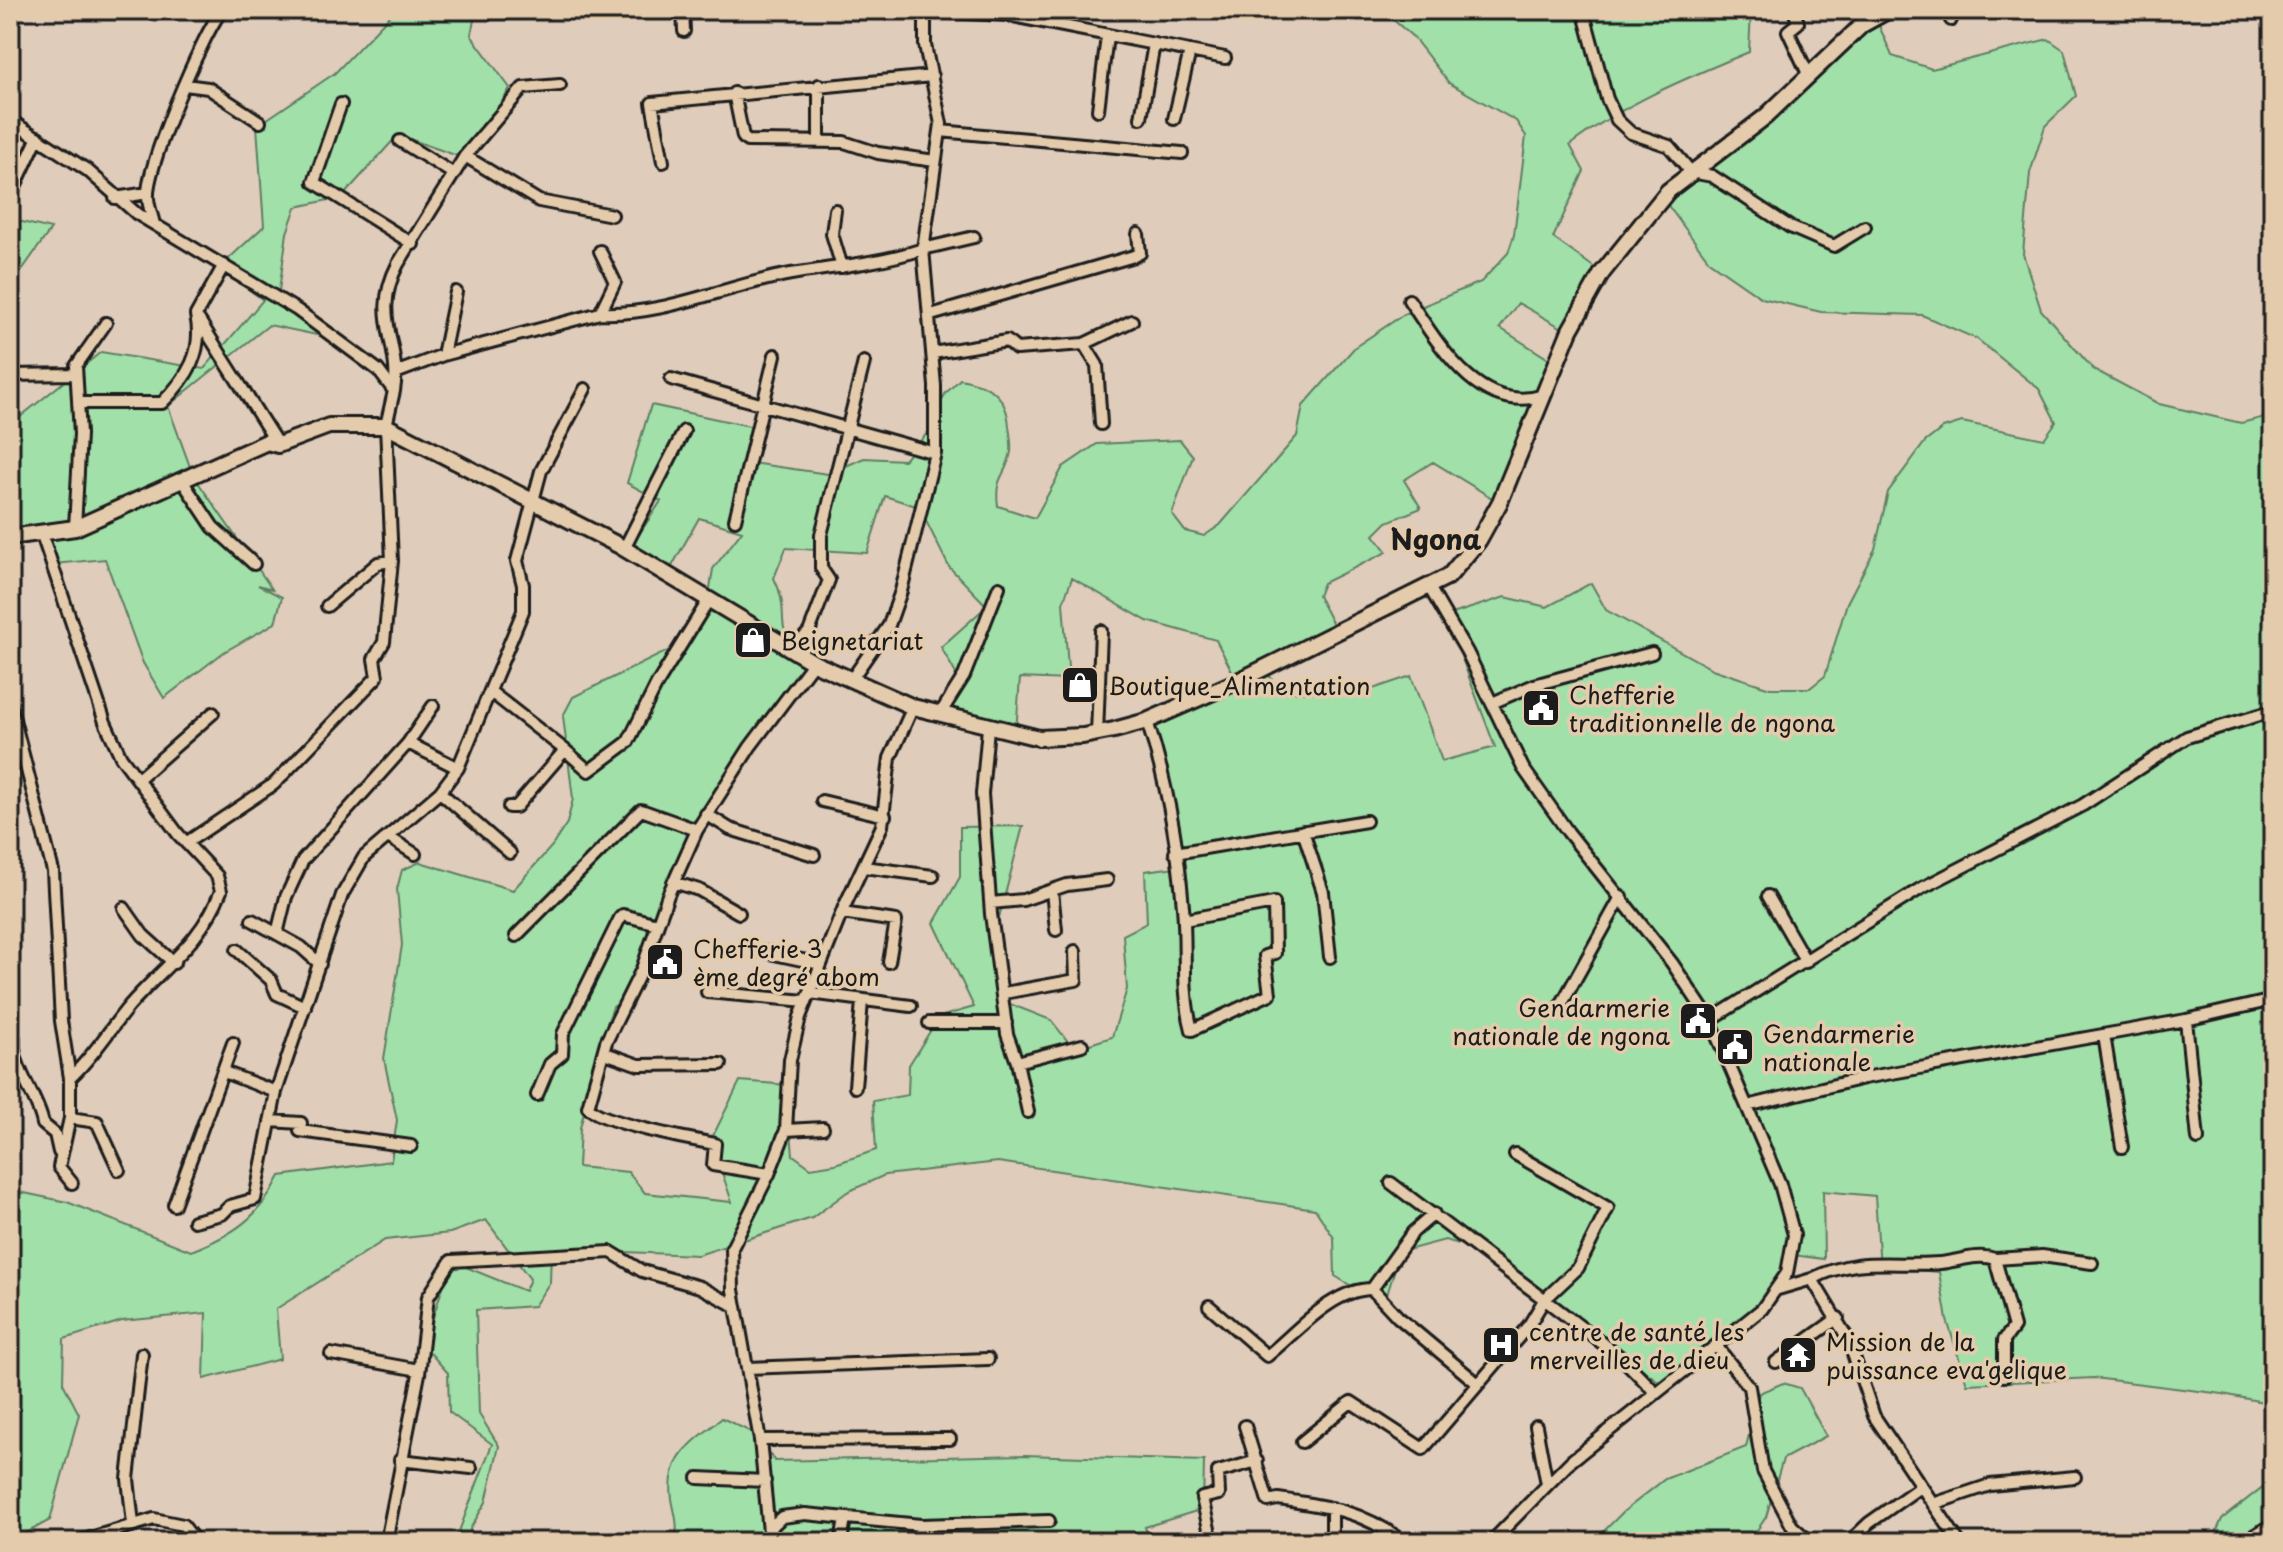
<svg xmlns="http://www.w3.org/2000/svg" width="2283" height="1552" viewBox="0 0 2283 1552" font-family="'Playpen Sans',sans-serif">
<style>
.green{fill:#a1e0a9;stroke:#5e7e62;stroke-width:2;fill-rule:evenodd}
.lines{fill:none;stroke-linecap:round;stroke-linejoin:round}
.street-casing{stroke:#1c1c1c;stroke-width:16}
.secondary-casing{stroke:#1c1c1c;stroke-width:20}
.street{stroke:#e4cbac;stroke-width:10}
.secondary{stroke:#e4cbac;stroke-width:14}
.labels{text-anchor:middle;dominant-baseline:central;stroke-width:7;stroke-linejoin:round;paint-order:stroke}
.poi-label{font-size:24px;fill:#1c1c1c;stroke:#e4cbac;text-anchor:start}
.quarter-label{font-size:28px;font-weight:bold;fill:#1c1c1c;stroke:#e4cbac}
</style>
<rect width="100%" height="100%" fill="#dfccbb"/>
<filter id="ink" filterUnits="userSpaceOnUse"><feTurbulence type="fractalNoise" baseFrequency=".0125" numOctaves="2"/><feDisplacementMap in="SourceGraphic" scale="16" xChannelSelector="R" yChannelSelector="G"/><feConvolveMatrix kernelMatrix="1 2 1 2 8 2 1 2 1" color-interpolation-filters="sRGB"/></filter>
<g filter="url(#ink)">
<path class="green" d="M 395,10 L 476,10 L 471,35 L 510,88 L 469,160 L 398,135 L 342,197 L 296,207 L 287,233 L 278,298 L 336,339 L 269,325 L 168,406 L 193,475 L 272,589 L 258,585 L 282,597 L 275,623 L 224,652 L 164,698 L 143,663 L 105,559 L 54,564 L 38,531 L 10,528 L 10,425 L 101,352 L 204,369 L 263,300 L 168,230 L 223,264 L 264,226 L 257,126 L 335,73 Z
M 1382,10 L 1751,10 L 1749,52 C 1686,78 1623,104 1570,145 L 1584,171 L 1553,238 L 1602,273 L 1573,334 L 1518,303 L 1500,328 L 1558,365 L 1497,501 L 1433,462 L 1404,480 L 1421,508 L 1387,522 L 1374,535 L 1387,552 L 1323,583 L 1318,596 L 1336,630 L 1265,667 L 1278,691 L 1361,693 L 1411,676 L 1442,761 L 1495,747 L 1446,616 L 1505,597 L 1547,607 L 1591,583 L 1606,610 L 1712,669 L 1770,688 L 1810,688 L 1825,676 L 1847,603 L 1875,549 L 1888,492 L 1925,442 L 1943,428 L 1962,422 L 2044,439 L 2056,422 L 2039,389 L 1977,339 L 1922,315 L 1821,312 L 1762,298 L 1710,262 L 1658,192 L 1756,121 L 1873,13 L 1871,10 L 1881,10 L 1874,14 L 1892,56 L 1932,69 L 2048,39 L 2064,50 L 2076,96 L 2045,126 L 2030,173 L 2023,254 L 2041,310 L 2093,369 L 2159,404 L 2241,423 L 2273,415 L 2273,1404 L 2223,1394 L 2094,1378 L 1967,1384 L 1947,1320 L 1939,1272 L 1880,1267 L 1875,1196 L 1823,1191 L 1824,1259 L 1793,1255 L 1774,1299 L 1662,1384 L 1491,1253 L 1445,1240 L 1400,1252 L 1387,1295 L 1363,1293 L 1335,1276 L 1334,1238 L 1315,1209 L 998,1162 L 885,1175 L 847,1192 L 812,1218 L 698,1255 L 551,1249 L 550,1282 L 534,1306 L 476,1310 L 479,1414 L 499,1446 L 486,1502 L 470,1529 L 471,1542 L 455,1542 L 492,1444 L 449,1412 L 448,1373 L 424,1346 L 451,1261 L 525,1291 L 530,1279 L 486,1220 L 450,1233 L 385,1240 L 276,1309 L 280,1359 L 204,1379 L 206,1313 L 122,1321 L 64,1339 L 63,1383 L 79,1414 L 50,1520 L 10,1542 L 10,1190 L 67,1202 L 191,1251 C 233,1235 260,1217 280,1176 L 391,1161 L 397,1120 L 384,1059 L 402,945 L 397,889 L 402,870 L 420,862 L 513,890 L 552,846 L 567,823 L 573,799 L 563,716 L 573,697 L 674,648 L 708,601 L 713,569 L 742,531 L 699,518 L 667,575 L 628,551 L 661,501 L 627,483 L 651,405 L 759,428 L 751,463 L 828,474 L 864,458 L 904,460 L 930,430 L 945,394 L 960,379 C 989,384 1007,395 1009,426 C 1010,434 1012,444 1011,452 C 1006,477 994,476 998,506 L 1035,518 L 1063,467 L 1097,444 L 1180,440 L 1193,456 L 1172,514 L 1185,531 L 1204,536 L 1220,525 L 1297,436 L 1303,406 L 1355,347 L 1406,313 L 1481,282 L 1508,253 L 1514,235 L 1526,136 L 1516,121 L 1449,83 L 1413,37 ZM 885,496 L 919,507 L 949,567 L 987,606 L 941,647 L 956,674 L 940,714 L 1016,732 L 1020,678 L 1069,680 L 1063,603 L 1072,578 L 1147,621 L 1216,640 L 1237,681 L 1147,721 L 1177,867 L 1145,871 L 1147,923 L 1123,935 L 1127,989 L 1112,1037 L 1074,1049 L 1051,1020 L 1010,1004 L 997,925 L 1023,826 L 960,827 L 960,877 L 934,923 L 974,1007 L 939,1017 L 909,1065 L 908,1095 L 873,1101 L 876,1150 L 835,1164 L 811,1168 L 793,1155 L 787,1085 L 740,1081 L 711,1140 L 732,1202 L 645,1193 L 628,1172 L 578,1167 L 580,1128 L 606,1026 L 613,1007 L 629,997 L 703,814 L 816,664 C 764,630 795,620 774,578 L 786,548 L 867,553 Z
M 10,219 L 51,229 L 10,287 Z
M 1783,1383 L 1800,1388 L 1826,1436 L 1783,1459 L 1766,1517 L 1749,1542 L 1593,1542 L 1623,1512 L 1665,1479 L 1746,1447 L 1759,1393 Z
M 722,1418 L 749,1431 L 775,1461 L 1025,1455 L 1204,1461 L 1203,1509 L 1145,1527 L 1149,1542 L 675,1542 C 679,1524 675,1516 672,1499 C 666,1456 693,1443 722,1418 Z
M 2273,1470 L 2273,1542 L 2212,1542 L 2222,1519 L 2265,1485 Z"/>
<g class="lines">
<defs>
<path id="street" d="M 683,10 L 684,31
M 1583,10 L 1607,99 L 1617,120 L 1631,133 L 1669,146 L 1691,172 L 1712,176 L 1790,227 L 1834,246 L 1865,227
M 1794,10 L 1798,23 L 1788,31 L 1809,76
M 1946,10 L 1951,20
M 925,11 L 1007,15 L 1225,58
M 185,85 L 208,88 L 260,122
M 819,85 L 819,140
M 734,93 L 743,137 L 747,141 L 844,142 L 878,153 L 935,161
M 341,104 L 314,182 L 413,244
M 1098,110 L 1107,36
M 1141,118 L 1154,44
M 1174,119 L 1190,51
M 10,120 L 87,170 L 137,214 L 297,310 L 378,370 L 394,391 L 386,426 L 392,561 L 384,642 L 374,659 L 377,677 L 274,784 L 186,843
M 940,131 L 1182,153
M 400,141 L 454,174
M 465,156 L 539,201 L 612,215
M 663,162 L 652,103 L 932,76
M 10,197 L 38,137
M 115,198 L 148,193
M 835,210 L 832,234 L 842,267
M 154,224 C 152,215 147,203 148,194 C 148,163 202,35 222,10
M 1409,300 C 1439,345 1480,416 1544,395
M 600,313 C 665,316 727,285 791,274 C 835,267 880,263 923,249 L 941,124 L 925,45 L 925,10
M 931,315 L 1134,256 L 1140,253 L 1138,234
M 199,320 L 278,445
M 1084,344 L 1097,365 L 1101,424
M 933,353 L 1007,341 L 1016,349 L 1084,344 L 1132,321
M 443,355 L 456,292
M 398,372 L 443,355 L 600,313 L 615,282 L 600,251
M 10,375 L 76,374
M 671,379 L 935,453
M 394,391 C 402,343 370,318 398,264 L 465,156 L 523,88 L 560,85
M 78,403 L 162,403 C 188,377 204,352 196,315 L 224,265
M 183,482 L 213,527 L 254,564
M 735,520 L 775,355
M 75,528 L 80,434 L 76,366 L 106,323
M 41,532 L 105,722 L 121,757 L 178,834 L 217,876 L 221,891 C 201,943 164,966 129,1006 C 109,1030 93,1057 70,1078
M 624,549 L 684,431
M 1429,587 L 1467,652 L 1523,768 L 1568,832 L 1672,963 L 1710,1020 L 1780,1184 L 1794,1235 L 1787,1273 L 1762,1309 L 1571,1461 L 1491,1542
M 327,606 L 378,563 L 392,561
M 792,650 L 809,632 L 829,580 L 821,568 L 821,535 L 864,362
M 851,680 L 889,625 L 901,591 L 935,453 L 935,386 L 923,249 L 974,237
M 492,693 L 565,750
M 1492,703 L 1534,685 L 1652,653
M 10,704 L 53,871 L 61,1021 L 70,1078 L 70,1118 L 59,1167 L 72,1183
M 940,714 L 964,676 L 999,587
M 1147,721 C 1166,779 1178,846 1183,907 C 1187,949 1181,989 1192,1030 L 1270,994 L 1265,956 L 1275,953 L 1274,903 L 1184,920
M 988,728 L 982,794 L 991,914 L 1007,1034 L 1017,1062 L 1028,1112
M 1097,734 L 1101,631
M 408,743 L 458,768
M 138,779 L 213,713
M 440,792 L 510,853
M 822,801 L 885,816
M 509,807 L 516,807 L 565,750 L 589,771 L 628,742 L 657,684 L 708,601
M 706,814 L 730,829 L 814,855
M 1303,831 L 1323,892 L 1330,957
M 388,837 L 415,854
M 1175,853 L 1366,821
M 864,867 L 933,876
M 673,882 L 699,890 L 739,913
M 1052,891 L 1056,930
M 1768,896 L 1806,962
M 991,903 L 1023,900 L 1067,885 L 1107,880
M 124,908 L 143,935 L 174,963
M 842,913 L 896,921 L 889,962
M 252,920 L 301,947 L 320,964
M 277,934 L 286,897 L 303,860 L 408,743 L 433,706
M 516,936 L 641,810 L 697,830
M 237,950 L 271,980 L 277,994 L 305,1007
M 760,951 L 821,964
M 707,992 L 806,1001
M 810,993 L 911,1006
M 1004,993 L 1076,980 L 1075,951
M 1556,1014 L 1621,897
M 1710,1020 L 1920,889 L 2083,805 L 2187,737 L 2273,711
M 2186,1020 L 2198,1139
M 929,1023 L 1006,1023
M 2104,1035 L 2122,1147
M 10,1037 L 14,1039 C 11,1067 38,1096 43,1124 L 55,1134 L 59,1152
M 605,1053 L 639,1065 L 721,1064
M 1017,1062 L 1082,1045
M 224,1072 L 276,1092
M 855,1087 L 862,1001
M 537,1095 L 550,1064 L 562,1054 L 563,1034 L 620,918 L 623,915 L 657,924
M 1747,1106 L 1864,1078 L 2186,1020 L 2273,1000
M 70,1118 L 97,1122 L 119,1170
M 270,1121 L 301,1123 L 300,1131 L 411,1146
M 786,1130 L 823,1128
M 769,1174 L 713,1165 L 715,1144 C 692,1140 599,1122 588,1107 L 606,1042 L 642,969 L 668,895 L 697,830 L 750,747 L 814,662
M 1391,1183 L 1623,1359 L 1655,1392
M 174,1205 L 233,1043
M 194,1221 L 222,1214 L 230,1206 L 255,1199 L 276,1092 L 342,895 L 364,857 L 440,792 L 458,768 L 523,611 L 523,585 L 517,561 L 541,471 L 585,389
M 1995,1259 L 2042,1256 L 2092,1263
M 1812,1279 C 1858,1255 1894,1267 1940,1263 C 1959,1261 1977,1253 1995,1259 L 2014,1327 L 2004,1340 L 2004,1376
M 1372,1289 L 1413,1232 L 1434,1214
M 1778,1289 L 1812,1279 L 1848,1339 L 1874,1416 L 1959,1542
M 1209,1306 L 1267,1356 C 1297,1332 1332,1289 1372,1289 L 1398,1317 L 1477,1383
M 1717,1347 L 1749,1387 L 1763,1471 L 1792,1526 L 1810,1542
M 331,1354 L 419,1370
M 1776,1362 L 1838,1318
M 748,1368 L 988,1359
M 1245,1426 L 1268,1501 L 1278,1499 C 1328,1506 1363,1511 1404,1542
M 1536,1426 L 1547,1484
M 760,1440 L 950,1439
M 1302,1442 L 1351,1402 L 1423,1449 L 1529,1325 L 1544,1300 L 1578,1268 L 1608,1208 L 1515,1154
M 400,1460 L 471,1468
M 698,1478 L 765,1481
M 1933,1504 L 1990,1485 L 2075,1477
M 133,1524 L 128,1479 L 142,1354
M 770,1528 L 782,1517 L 805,1514 L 921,1525 L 1049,1521
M 77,1542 L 154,1519 L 183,1525 L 196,1542
M 386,1542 L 419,1374 L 428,1297 L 451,1261 L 611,1252 L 642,1271 L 700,1287 L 735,1306
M 770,1542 L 760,1440 L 733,1290 L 732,1248 L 769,1174 L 786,1130 L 790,1060 L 800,1017 L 844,907 L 882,826 L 890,758 L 913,707
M 841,1542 L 845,1518
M 917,1542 L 921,1525
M 1212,1542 L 1202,1498 L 1219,1494 L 1218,1472 L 1257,1461
M 1332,1542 L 1332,1508
M 1849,1542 L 1869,1523 L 1920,1487
M 2243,1542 L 2273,1524"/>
<path id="secondary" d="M 10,537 L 75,528 L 267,442 L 278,445 L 329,426 L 386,426 L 618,545 L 816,664 L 913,707 L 1039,738 L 1083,736 L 1114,730 L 1147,721 L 1238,681 L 1449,576 L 1479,540 L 1500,502 L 1570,330 L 1602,273 L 1668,191 L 1765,117 L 1862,25 L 1889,10"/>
</defs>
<use href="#street" class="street-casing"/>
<use href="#secondary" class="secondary-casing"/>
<use href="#street" class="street"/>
<use href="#secondary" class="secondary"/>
</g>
</g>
<defs>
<symbol id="shop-square" viewBox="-11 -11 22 22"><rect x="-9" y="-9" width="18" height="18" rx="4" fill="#1c1c1c" stroke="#e4cbac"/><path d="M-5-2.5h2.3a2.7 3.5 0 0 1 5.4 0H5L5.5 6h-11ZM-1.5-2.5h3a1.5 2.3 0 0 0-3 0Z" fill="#fff"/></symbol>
<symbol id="civic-square" viewBox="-11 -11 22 22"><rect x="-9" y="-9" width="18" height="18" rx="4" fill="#1c1c1c" stroke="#e4cbac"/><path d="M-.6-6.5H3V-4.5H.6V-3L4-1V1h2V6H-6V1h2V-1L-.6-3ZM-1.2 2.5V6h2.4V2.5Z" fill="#fff"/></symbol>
<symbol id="hospital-square" viewBox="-11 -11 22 22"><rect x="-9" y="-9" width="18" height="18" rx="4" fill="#1c1c1c" stroke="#e4cbac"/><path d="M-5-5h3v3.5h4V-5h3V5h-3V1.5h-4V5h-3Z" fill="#fff"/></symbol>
<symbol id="temple-square" viewBox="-11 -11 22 22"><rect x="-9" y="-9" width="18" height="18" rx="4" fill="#1c1c1c" stroke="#e4cbac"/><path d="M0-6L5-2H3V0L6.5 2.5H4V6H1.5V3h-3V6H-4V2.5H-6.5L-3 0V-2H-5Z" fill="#fff"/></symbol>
</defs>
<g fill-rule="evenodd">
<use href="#shop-square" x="731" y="618" width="44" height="44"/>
<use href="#shop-square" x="1058" y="663" width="44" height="44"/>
<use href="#civic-square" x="1519" y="686" width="44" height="44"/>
<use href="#civic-square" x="643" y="940" width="44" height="44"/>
<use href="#civic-square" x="1676" y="999" width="44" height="44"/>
<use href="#civic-square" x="1713" y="1025" width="44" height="44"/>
<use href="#hospital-square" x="1479" y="1323" width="44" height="44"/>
<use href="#temple-square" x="1776" y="1333" width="44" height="44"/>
</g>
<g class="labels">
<g class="poi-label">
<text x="781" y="640">Beignetariat</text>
<text x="1108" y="685">Boutique_Alimentation</text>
<text x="1569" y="694">Chefferie<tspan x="1569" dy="28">traditionnelle de ngona</tspan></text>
<text x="693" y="948">Chefferie 3<tspan x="693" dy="28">ème degré abom</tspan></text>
<text x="1670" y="1007" text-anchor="end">Gendarmerie<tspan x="1670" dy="28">nationale de ngona</tspan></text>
<text x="1763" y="1033">Gendarmerie<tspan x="1763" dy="28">nationale</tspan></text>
<text x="1529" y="1331">centre de santé les<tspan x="1529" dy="28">merveilles de dieu</tspan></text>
<text x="1826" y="1341">Mission de la<tspan x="1826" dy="28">puissance eva'gelique</tspan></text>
</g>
<g class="quarter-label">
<text x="1436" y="538">Ngona</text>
</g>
</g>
<rect width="2283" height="1552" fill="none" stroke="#e4cbac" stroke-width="40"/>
<rect x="20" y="20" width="2243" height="1512" fill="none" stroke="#1c1c1c" stroke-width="3" filter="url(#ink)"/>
</svg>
